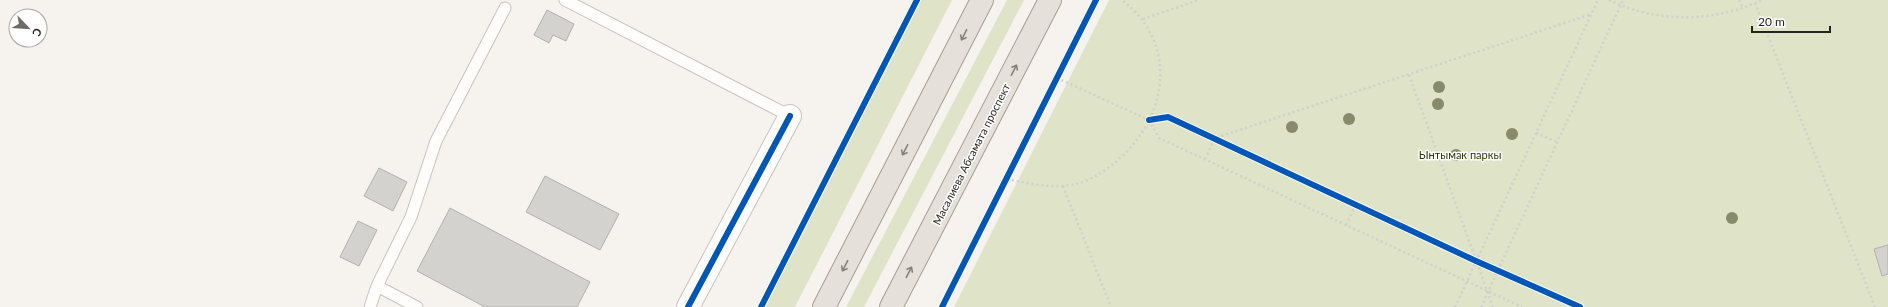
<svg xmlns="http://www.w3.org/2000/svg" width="1888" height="307" viewBox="0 0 1888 307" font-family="Lato,sans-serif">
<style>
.green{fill:#dfe3c8}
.building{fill:#d4d2ce;stroke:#b3b1ae}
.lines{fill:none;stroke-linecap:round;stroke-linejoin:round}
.lane-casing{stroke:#c7c4c1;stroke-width:13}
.street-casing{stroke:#c7c4c1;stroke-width:24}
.primary-casing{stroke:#a59d90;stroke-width:24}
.path{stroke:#d0d0ce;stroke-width:2.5;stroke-dasharray:2 3;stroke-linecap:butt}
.lane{stroke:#fefdfc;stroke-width:11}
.street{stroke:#fefdfc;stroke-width:22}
.primary{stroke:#e5e1da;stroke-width:22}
.cycleway-casing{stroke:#fff;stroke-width:8}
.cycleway{stroke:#0057b8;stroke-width:6}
.tree{fill:#878a6b}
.oneway{stroke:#85827c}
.labels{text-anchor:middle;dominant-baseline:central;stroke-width:3;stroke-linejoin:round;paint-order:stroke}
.street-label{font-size:11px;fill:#25231f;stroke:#fff}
.park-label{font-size:11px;fill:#2d3400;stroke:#fff}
</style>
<rect width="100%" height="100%" fill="#f6f2ee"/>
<path class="green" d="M 917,0 L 952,0 L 795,307 L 761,307 Z
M 1007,0 L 1024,0 L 864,307 L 846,307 Z
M 1109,0 L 1888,0 L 1888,307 L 954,307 Z"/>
<path class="building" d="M 547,10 L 574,24 L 566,41 L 553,35 L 549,43 L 534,35 Z
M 379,168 L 407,182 L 393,211 L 364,196 Z
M 545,176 L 619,214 L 600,250 L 526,212 Z
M 450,208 L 590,282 L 577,307 L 485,307 L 417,271 Z
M 358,221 L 377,230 L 359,266 L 340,257 Z
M 1888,245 L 1888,274 L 1882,276 L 1874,249 Z"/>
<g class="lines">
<defs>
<path id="lane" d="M 565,0 L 790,116
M 377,286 L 417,307
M 370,307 L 377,286 L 411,217 L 436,141 L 505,8"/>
<path id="street" d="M 688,307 L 790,116"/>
<path id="primary" d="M 824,307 L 982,0
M 891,307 L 1050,0"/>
</defs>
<use href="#lane" class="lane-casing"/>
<use href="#street" class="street-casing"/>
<use href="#primary" class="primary-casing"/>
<path class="path" d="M 1609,0 C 1655,23 1715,23 1762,0
M 1739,0 L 1743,8
M 1755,3 L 1875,307
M 1143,19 L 1199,0
M 1409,75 L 1493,307
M 1057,78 L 1149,120 L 1168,117 L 1476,261 L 1580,307
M 1149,120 L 1159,138 L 1522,307
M 1536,133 L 1557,142
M 1205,159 L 1215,138 L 1592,14
M 1007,179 C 1029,184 1054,189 1076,184 C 1092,180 1106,170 1118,160 C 1168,116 1179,44 1122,0
M 1063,186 L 1111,307
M 1346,225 L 1356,205
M 1455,307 L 1598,0
M 1481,307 L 1623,0"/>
<use href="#lane" class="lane"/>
<use href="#street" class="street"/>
<use href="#primary" class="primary"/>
<defs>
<path id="cycleway" d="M 1149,120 L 1168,117 L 1476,261 L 1580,307
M 688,307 L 790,116
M 761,307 L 917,0
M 942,307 L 1096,0"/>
</defs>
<use href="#cycleway" class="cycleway-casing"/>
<use href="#cycleway" class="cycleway"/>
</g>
<g class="tree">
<circle cx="1439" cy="87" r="6"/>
<circle cx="1438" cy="104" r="6"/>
<circle cx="1349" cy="119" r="6"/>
<circle cx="1292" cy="127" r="6"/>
<circle cx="1512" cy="134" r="6"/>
<circle cx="1456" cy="155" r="6"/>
<circle cx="1732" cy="218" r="6"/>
</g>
<defs><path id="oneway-shaft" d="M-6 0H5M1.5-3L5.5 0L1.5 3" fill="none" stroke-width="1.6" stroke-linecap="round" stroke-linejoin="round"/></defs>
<g class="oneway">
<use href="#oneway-shaft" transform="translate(964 35) rotate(117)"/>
<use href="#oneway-shaft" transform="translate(1014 70) rotate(-63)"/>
<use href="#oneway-shaft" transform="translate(905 150) rotate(117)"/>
<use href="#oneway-shaft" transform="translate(845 266) rotate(117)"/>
<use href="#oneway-shaft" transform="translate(909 272) rotate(-63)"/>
</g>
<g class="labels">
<g class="street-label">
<text transform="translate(971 154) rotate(-63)">Масалиева Абсамата проспект</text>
</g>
<g class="park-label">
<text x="1460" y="154">Ынтымак паркы</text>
</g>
</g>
<g transform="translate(28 28) rotate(115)"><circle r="19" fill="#ffffff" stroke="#a8a7a5"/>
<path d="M0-3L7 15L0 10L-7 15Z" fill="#6e6b67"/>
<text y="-6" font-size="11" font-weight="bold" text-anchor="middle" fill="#25231f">С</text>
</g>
<path d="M1752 26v6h78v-6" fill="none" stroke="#25231f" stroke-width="2"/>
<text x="1758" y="26" font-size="12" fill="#25231f" stroke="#ffffff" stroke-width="3" paint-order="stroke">20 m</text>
</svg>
